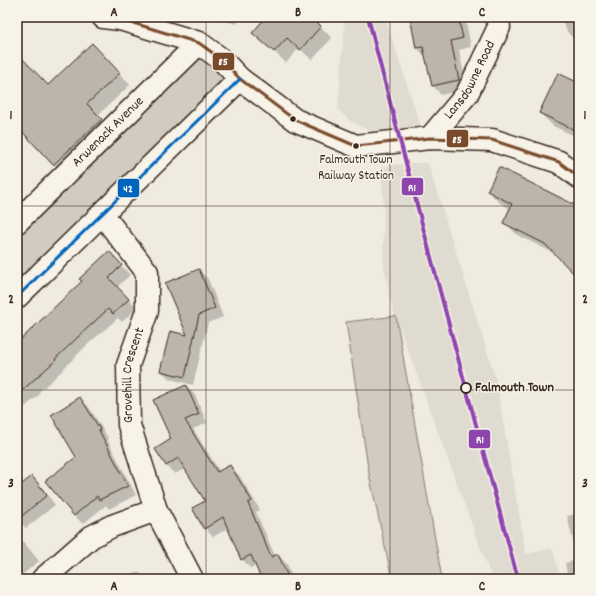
<svg xmlns="http://www.w3.org/2000/svg" width="596" height="596" viewBox="0 0 596 596" font-family="Dekko,sans-serif">
<style>
.built{fill:#e0dbd0}
.green{fill:#d1cbc0;stroke:#867a6f}
.shadow{fill:#0003}
.building{fill:#bdb5aa;stroke:#3b2a1e}
.lines{fill:none;stroke-linecap:round;stroke-linejoin:round}
.minor-casing{stroke:#3b2a1e;stroke-width:25}
.tertiary-casing{stroke:#3b2a1e;stroke-width:25}
.minor{stroke:#f7f3e8;stroke-width:22}
.tertiary{stroke:#f7f3e8;stroke-width:22}
.bus-1-casing{stroke:#f7f3e8;stroke-width:6}
.bus-2-casing{stroke:#f7f3e8;stroke-width:6}
.bus-1{stroke:#7a4b2a;stroke-width:3}
.bus-2{stroke:#0065bd;stroke-width:3}
.rail-1-casing{stroke:#f7f3e8;stroke-width:7}
.rail-1{stroke:#8e44ad;stroke-width:4}
.grid{fill:none;stroke:#3b2a1e;stroke-width:1;stroke-opacity:0.55}
.bus-dot{fill:#3b2a1e;stroke:#f7f3e8;stroke-width:1.5}
.stop-dot{fill:#f7f3e8;stroke:#3b2a1e;stroke-width:2}
.labels{text-anchor:middle;dominant-baseline:central;stroke-width:3;stroke-linejoin:round;paint-order:stroke}
.bus-label{font-size:13px;fill:#3b2a1e;stroke:#f7f3e8}
.street-label{font-size:14px;fill:#3b2a1e;stroke:#f7f3e8}
.stop-label{font-size:14px;font-weight:bold;fill:#3b2a1e;stroke:#f7f3e8;text-anchor:start}
.line-badge{stroke:#f7f3e8;stroke-width:1.5}
.badge-label{font-size:11px;text-anchor:middle;font-weight:bold;fill:#fff}
.neatline{fill:none;stroke:#3b2a1e;stroke-width:1.5}
.grid-label{font-size:13px;text-anchor:middle;font-weight:bold;fill:#3b2a1e}
</style>
<rect width="100%" height="100%" fill="#efebe0"/>
<filter id="ink" filterUnits="userSpaceOnUse"><feTurbulence type="fractalNoise" baseFrequency=".025" numOctaves="2"/><feDisplacementMap in="SourceGraphic" scale="8" xChannelSelector="R" yChannelSelector="G"/><feConvolveMatrix kernelMatrix="1 2 1 2 8 2 1 2 1" color-interpolation-filters="sRGB"/></filter>
<g filter="url(#ink)">
<path class="built" d="M 345,17 L 385,17 L 421,127 L 370,131 L 350,121 L 338,110 Z
M 406,163 L 428,163 L 496,380 L 526,554 L 552,548 L 561,579 L 492,579 L 480,547 L 391,304 L 383,260 L 384,211 L 381,167 Z"/>
<path class="green" d="M 199,47 L 233,79 L 17,291 L 17,227 Z
M 396,316 L 442,579 L 392,579 L 369,474 L 346,322 Z"/>
<path class="shadow" d="M 205,17 L 239,17 L 237,24 Z
M 267,17 L 310,17 L 332,38 L 312,60 L 299,48 L 286,63 L 259,37 Z
M 411,17 L 465,17 L 471,47 L 459,50 L 467,89 L 441,95 L 433,86 L 426,57 L 417,48 Z
M 560,17 L 579,17 L 579,44 L 568,33 Z
M 17,53 L 48,86 L 103,55 L 130,85 L 97,116 L 112,131 L 64,175 L 17,125 Z
M 579,84 L 579,138 L 553,126 L 540,113 Z
M 488,191 L 579,209 L 579,278 L 558,255 L 517,235 L 505,222 L 511,209 L 500,203 Z
M 117,261 L 130,275 L 117,287 L 137,308 L 122,322 L 118,318 L 87,345 L 63,369 L 64,369 L 39,392 L 40,394 L 25,407 L 24,406 L 17,413 L 17,344 Z
M 199,270 L 208,279 L 223,317 L 208,323 L 193,385 L 170,379 L 161,371 L 189,337 Z
M 186,386 L 195,395 L 207,423 L 193,429 L 220,472 L 230,466 L 239,475 L 260,510 L 256,512 L 275,556 L 278,555 L 287,564 L 293,579 L 262,579 L 256,566 L 250,568 L 242,559 L 228,528 L 213,537 L 205,528 L 206,501 L 186,468 L 175,474 L 166,466 Z
M 80,398 L 89,407 L 108,438 L 107,439 L 136,495 L 109,509 L 106,505 L 83,524 L 74,515 Z
M 32,477 L 41,486 L 55,505 L 26,528 L 17,519 L 17,489 Z
M 579,513 L 579,544 L 577,545 L 573,541 L 567,516 Z
M 17,534 L 39,561 L 17,579 Z
M 579,560 L 579,579 L 568,579 L 565,563 Z
M 139,572 L 146,579 L 113,579 Z"/>
<path class="building" d="M 266,17 L 311,17 L 321,26 L 300,50 L 287,38 L 274,52 L 252,33 Z
M 410,17 L 458,17 L 463,38 L 451,41 L 459,80 L 432,86 L 423,47 L 416,48 Z
M 92,43 L 120,73 L 87,104 L 102,119 L 53,165 L 17,126 L 17,53 L 48,85 Z
M 558,73 L 579,83 L 579,132 L 539,113 Z
M 499,167 L 579,207 L 579,279 L 545,244 L 503,223 L 512,204 L 487,191 Z
M 109,251 L 122,265 L 109,278 L 129,299 L 113,314 L 108,309 L 78,337 L 55,359 L 56,360 L 17,395 L 17,343 L 82,281 L 79,279 Z
M 199,269 L 215,308 L 199,315 L 185,377 L 160,371 L 170,331 L 187,335 L 165,283 Z
M 186,385 L 199,414 L 185,420 L 217,472 L 230,465 L 252,501 L 248,503 L 271,557 L 278,554 L 289,579 L 261,579 L 251,555 L 241,560 L 223,517 L 204,529 L 192,508 L 205,501 L 178,458 L 166,466 L 155,449 L 171,439 L 153,400 Z
M 80,397 L 100,429 L 99,430 L 128,486 L 99,500 L 97,496 L 74,516 L 45,481 L 76,457 L 51,415 Z
M 32,476 L 47,495 L 17,520 L 17,488 Z"/>
<g class="lines">
<defs>
<g id="minor">
<path id="s1" d="M 430,138 L 467,94 L 499,27 L 497,17"/>
<path id="s2" d="M 17,222 L 199,43"/>
<path d="M 17,297 L 240,79"/>
<path d="M 156,510 L 192,579"/>
<path id="s3" d="M 43,579 L 91,537 L 112,526 L 156,510 L 129,425 L 128,365 L 147,311 L 147,272 L 102,214"/>
</g>
<path id="tertiary" d="M 103,17 L 120,19 L 199,43 L 221,59 L 240,79 L 295,120 L 356,146 L 430,138 L 492,140 L 559,162 L 579,177"/>
</defs>
<use href="#minor" class="minor-casing"/>
<use href="#tertiary" class="tertiary-casing"/>
<use href="#minor" class="minor"/>
<use href="#tertiary" class="tertiary"/>
<defs>
<path id="bus-1" d="M 103,17 L 120,19 L 199,43 L 221,59 L 240,79 L 295,120 L 356,146 L 430,138 L 492,140 L 559,162 L 579,177"/>
<path id="bus-2" d="M 17,297 L 240,79"/>
</defs>
<use href="#bus-1" class="bus-1-casing"/>
<use href="#bus-2" class="bus-2-casing"/>
<use href="#bus-1" class="bus-1"/>
<use href="#bus-2" class="bus-2"/>
<defs>
<path id="rail-1" d="M 368,17 C 415,201 465,385 515,568 L 519,579"/>
</defs>
<use href="#rail-1" class="rail-1-casing"/>
<use href="#rail-1" class="rail-1"/>
</g>
</g>
<path class="grid" d="M 206,17 L 206,579M 390,17 L 390,579M 17,206 L 579,206M 17,390 L 579,390"/>
<g class="bus-dot">
<circle cx="293" cy="119" r="3.5"/>
<circle cx="356" cy="146" r="3.5"/>
</g>
<circle class="stop-dot" cx="466" cy="388" r="5"/>
<g class="labels">
<g class="bus-label">
<text x="356" y="160">Falmouth Town<tspan x="356" dy="16">Railway Station</tspan></text>
</g>
<g class="street-label">
<text stroke="none"><textPath href="#s1" startOffset="71">Lansdowne Road</textPath></text>
<text stroke="none"><textPath href="#s2" startOffset="128">Arwenack Avenue</textPath></text>
<text stroke="none"><textPath href="#s3" startOffset="274">Grovehill Crescent</textPath></text>
</g>
<g class="stop-label">
<text x="475" y="388">Falmouth Town</text>
</g>
</g>
<g class="line-badge">
<rect x="212" y="52" width="23" height="19" rx="4" fill="#7a4b2a"/>
<rect x="446" y="129" width="23" height="19" rx="4" fill="#7a4b2a"/>
<rect x="401" y="177" width="23" height="19" rx="4" fill="#8e44ad"/>
<rect x="117" y="178" width="23" height="20" rx="4" fill="#0065bd"/>
<rect x="468" y="429" width="23" height="20" rx="4" fill="#8e44ad"/>
</g>
<g class="badge-label">
<text x="223" y="65">85</text>
<text x="457" y="143">85</text>
<text x="412" y="191">R1</text>
<text x="128" y="192">42</text>
<text x="480" y="443">R1</text>
</g>
<rect width="596" height="596" fill="none" stroke="#f7f3e8" stroke-width="44"/>
<rect x="22" y="22" width="552" height="552" class="neatline"/>
<g class="grid-label">
<text x="114" y="16">A</text>
<text x="298" y="16">B</text>
<text x="482" y="16">C</text>
<text x="11" y="119">1</text>
<text x="585" y="119">1</text>
<text x="11" y="303">2</text>
<text x="585" y="303">2</text>
<text x="11" y="487">3</text>
<text x="585" y="487">3</text>
<text x="114" y="590">A</text>
<text x="298" y="590">B</text>
<text x="482" y="590">C</text>
</g>
</svg>
